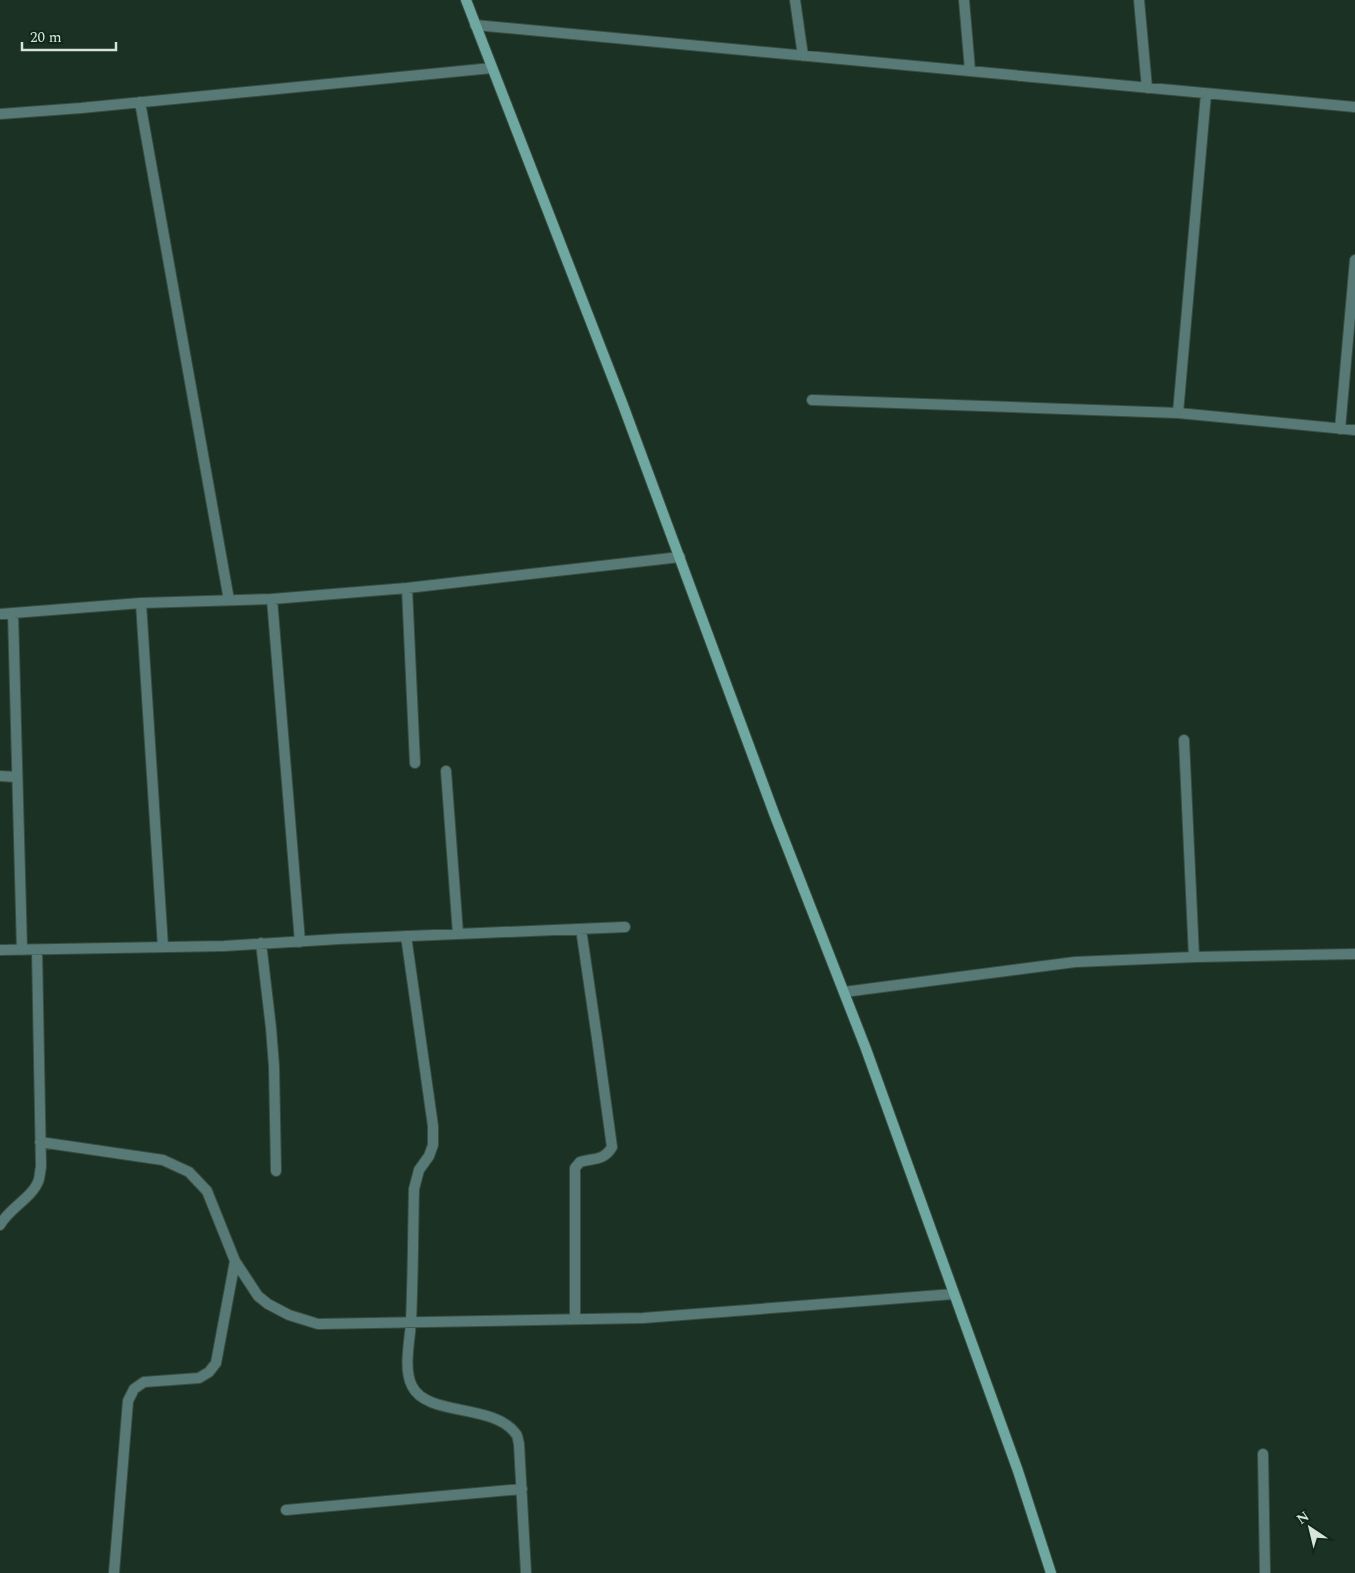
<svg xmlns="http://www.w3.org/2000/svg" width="1355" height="1573" viewBox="0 0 1355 1573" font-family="Spectral,serif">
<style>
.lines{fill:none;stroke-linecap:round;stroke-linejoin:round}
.street-casing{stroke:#384e41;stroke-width:12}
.secondary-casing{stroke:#384e41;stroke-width:12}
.street{stroke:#587a76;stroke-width:10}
.secondary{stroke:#6fa7a1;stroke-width:10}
</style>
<rect width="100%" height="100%" fill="#1a3124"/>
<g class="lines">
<defs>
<path id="street" d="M 795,0 L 803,56
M 964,0 L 970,70
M 1139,0 L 1147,88
M 475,25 L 1355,107
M 140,102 L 229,600
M 0,114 L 81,108 L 492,68
M 812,400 L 1178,413 L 1355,430
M 1178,413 L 1206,94
M 1340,429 L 1355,260
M 407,588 L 415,763
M 272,599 L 300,942
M 141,603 L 163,947
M 13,613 L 22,950
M 0,614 L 141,603 L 272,599 L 407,588 L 680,557
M 1184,740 L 1194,957
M 446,771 L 458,934
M 0,776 L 17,777
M 406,936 L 433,1126 L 433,1145 L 429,1156 L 419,1170 L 414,1189 C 413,1233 413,1277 411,1322 C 410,1340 403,1369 412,1386 C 427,1417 494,1403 516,1434 C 518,1436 518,1441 519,1444 L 526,1573
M 261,943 L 271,1028 L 274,1066 L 276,1171
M 0,950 L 224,946 L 339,939 L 625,927
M 844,992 L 1075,962 L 1194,957 L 1355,954
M 40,1142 L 163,1160 L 189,1172 L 207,1191 L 235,1261 L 258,1296 L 268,1304 L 289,1315 L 318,1324 L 643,1318 L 954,1294
M 0,1225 C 9,1208 34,1197 39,1179 C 40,1175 40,1171 41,1167 L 37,950
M 575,1319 L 575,1168 L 580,1162 C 593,1158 604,1161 612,1147 L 597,1038 L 581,929
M 1263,1454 L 1265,1573
M 286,1510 L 522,1489
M 114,1573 L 128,1401 L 134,1389 L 144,1382 L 199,1378 L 209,1372 L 216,1363 L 235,1261"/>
<path id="secondary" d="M 466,0 L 623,405 L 775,816 L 866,1049 L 1018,1471 L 1051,1573"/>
</defs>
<use href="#street" class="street-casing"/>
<use href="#secondary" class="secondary-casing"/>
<use href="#street" class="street"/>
<use href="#secondary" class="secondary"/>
</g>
<g transform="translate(1310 1528) rotate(325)" stroke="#10271b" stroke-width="4" paint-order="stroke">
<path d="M0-4L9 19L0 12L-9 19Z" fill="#d6e4db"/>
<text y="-8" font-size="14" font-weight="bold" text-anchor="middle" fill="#d6e4db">N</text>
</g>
<path d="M22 42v8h94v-8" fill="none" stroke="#d6e4db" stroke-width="2.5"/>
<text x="30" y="42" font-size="15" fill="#d6e4db" stroke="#10271b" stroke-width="4" paint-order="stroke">20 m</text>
</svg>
